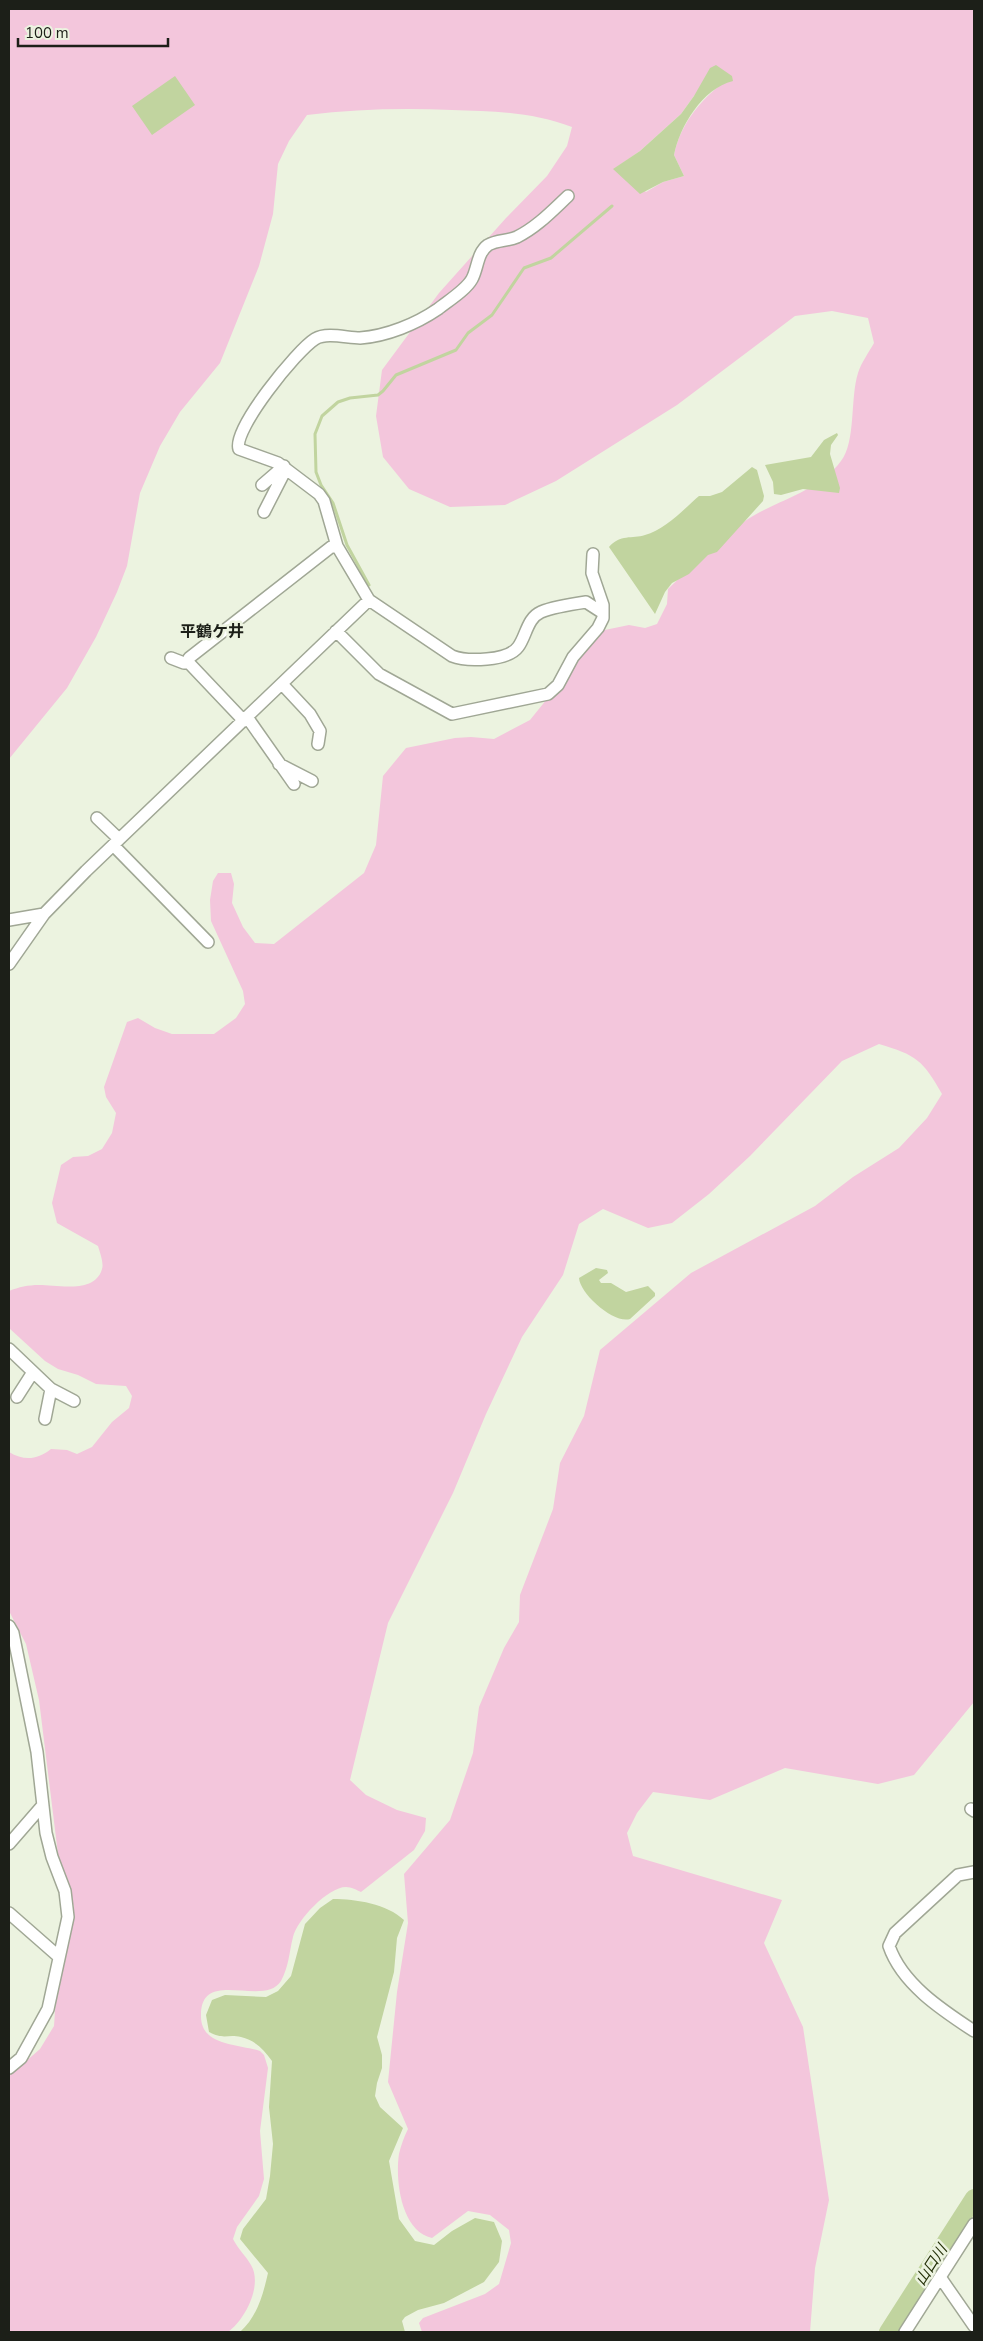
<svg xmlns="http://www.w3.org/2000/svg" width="983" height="2341" viewBox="0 0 983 2341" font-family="'Nunito Sans','Noto Sans JP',sans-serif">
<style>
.green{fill:#f3c6dc;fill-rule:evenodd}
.water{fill:#c1d49f}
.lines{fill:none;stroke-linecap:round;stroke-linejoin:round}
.stream{stroke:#c1d49f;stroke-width:3}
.river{stroke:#c1d49f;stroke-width:18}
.street-casing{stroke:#a0a795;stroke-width:14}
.street{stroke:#fff;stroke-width:11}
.labels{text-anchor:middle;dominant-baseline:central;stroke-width:5;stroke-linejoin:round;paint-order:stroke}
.water-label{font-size:15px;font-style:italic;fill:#232f07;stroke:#ecf3e0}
.quarter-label{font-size:16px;font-weight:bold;fill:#1c1f18;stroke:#ecf3e0}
</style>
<rect width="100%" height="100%" fill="#ecf3e0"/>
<path class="green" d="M 9,9 L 974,9 L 974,1702 L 914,1775 L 878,1784 L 785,1768 L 710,1800 L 653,1792 L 637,1813 L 627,1833 L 633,1856 L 782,1900 L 764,1943 L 803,2027 L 829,2200 L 815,2268 L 810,2332 L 422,2332 L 419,2323 L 423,2318 L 485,2294 L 499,2284 L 511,2243 L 509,2230 L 490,2215 L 468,2211 L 432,2238 C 401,2231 395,2180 399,2154 C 401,2145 404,2137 408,2129 L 388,2082 L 397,1992 L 408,1923 L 404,1874 L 450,1820 L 473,1753 L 479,1707 L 504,1648 L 519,1622 L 520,1595 L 553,1509 L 560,1463 L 584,1416 L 600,1350 L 691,1273 L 815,1206 L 853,1177 L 899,1148 L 927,1118 L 942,1094 C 923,1060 916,1055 879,1044 L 842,1061 L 750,1156 L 709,1194 L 672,1223 L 648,1228 L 603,1209 L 579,1224 L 563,1275 L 522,1337 L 486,1414 L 453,1493 L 388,1623 L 350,1780 L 366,1795 L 397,1810 L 426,1818 L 425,1831 L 414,1850 L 361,1892 C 357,1890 351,1887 346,1887 C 328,1887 297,1920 293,1937 C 289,1953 289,1966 281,1981 C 264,2008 201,1967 201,2015 C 200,2046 238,2044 260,2051 L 264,2055 L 268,2068 L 260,2131 L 264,2179 L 259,2196 L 237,2227 L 233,2239 C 238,2249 246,2256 251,2265 C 263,2285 245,2320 228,2332 L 9,2332 L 9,2076 L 40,2049 L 54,2026 L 56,1997 L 72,1926 L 74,1907 L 58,1854 L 39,1700 L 26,1644 L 9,1611 L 9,1452 C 24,1461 37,1460 51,1449 L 67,1450 L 77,1454 L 92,1447 L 112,1422 L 129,1408 L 132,1396 L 126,1386 L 96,1384 L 78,1375 L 58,1369 L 45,1361 L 9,1328 L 9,1291 C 19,1287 28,1285 39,1285 C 58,1285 95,1294 102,1269 C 104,1263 100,1253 98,1246 L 57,1223 L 52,1203 L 61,1165 L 73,1157 L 88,1156 L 102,1149 L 112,1133 L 116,1113 L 106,1097 L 104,1087 L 127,1022 L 138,1018 L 155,1028 L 172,1034 L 214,1034 L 236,1018 L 245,1004 L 243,991 L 211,921 L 210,900 L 213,881 L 218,873 L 231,873 L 234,884 L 232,903 L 243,927 L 255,943 L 274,944 L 364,873 L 376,845 L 383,776 L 406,748 L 455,738 L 471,737 L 494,739 L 530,720 L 555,689 L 595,632 L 629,625 L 645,628 L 657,624 L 667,604 L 668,589 C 693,565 716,540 745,521 C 776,500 817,493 841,461 C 856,442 850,398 858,373 C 861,363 869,352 874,343 L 868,318 L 832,311 L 795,316 L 677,405 L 556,481 L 505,505 L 450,507 L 409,489 L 383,457 L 376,416 L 382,370 L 439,293 L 506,218 L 547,176 L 567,146 L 572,127 C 533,112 492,111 452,110 C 403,108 355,109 307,115 L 289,141 L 278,164 L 273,214 L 259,266 L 220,363 L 180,412 L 160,446 L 140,493 L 127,566 L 117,592 L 96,637 L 67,688 L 9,759 ZM 732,76 C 704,96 681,121 674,155 L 684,176 L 663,182 L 646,192 L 614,169 L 640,151 L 681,114 L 694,96 Z"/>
<path class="water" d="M 716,65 L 732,76 L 733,81 C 702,89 680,126 674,155 L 684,176 L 663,182 L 640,194 L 613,169 L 640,151 L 681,114 L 694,96 L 710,68 Z
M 175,76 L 195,105 L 152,135 L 132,106 Z
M 837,433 L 838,435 L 831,445 L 830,454 L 840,488 L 839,493 L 803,489 L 781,495 L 774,494 L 773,482 L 765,465 L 811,457 L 824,440 Z
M 752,467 L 757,470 L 764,496 L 763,501 L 717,552 L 708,555 L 689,574 L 672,583 L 665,592 L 655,614 L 609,547 C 620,534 632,539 645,535 C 665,530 685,508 699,496 L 710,496 L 722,492 Z
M 596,1268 L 607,1270 L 608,1273 L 599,1280 L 601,1283 L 611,1283 L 626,1292 L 648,1286 L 655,1293 L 655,1296 L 630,1319 C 614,1324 580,1294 579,1278 Z
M 333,1899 C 356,1899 387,1904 404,1920 L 397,1938 L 394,1972 L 377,2037 L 382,2055 L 382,2068 L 377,2083 L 375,2096 L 380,2107 L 403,2128 L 389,2161 L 399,2219 L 415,2241 L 434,2245 L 452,2231 L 475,2218 L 494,2222 L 502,2241 L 499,2262 L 484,2282 L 444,2303 L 418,2310 L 405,2317 L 402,2321 L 405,2332 L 240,2332 C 257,2317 263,2295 268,2273 L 240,2239 L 243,2229 L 266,2199 L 270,2176 L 273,2144 L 269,2107 L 272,2061 C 264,2050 255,2040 241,2037 C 227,2034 224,2040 209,2032 L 206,2015 L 212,2000 L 225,1995 L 266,1997 L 278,1991 L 291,1976 L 305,1924 L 320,1908 Z"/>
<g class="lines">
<path class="stream" d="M 369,585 L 347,545 L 333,503 L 321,485 L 316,472 L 315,434 L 322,416 L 338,402 L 350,398 L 378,395 L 383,391 L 396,375 L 456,350 L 468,333 L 492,315 L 524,268 L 551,258 L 612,206"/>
<path class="river" d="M 888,2332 L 974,2198"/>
<defs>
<path id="street" d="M 262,485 L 284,466
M 264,512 L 286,469
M 369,600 L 452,656 C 467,662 508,661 518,647 C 526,637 527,618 541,612 C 553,607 572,604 586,602 L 603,613
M 336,631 L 379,674 L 452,714 L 548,694 L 558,685 L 573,657 L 598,628 L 603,618 L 603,605 L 592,573 L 593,554
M 171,658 L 184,663 L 189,663
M 282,684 L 310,714 L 320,731 L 318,744
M 247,717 L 294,784
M 244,721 L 189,663 L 189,658 L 331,547 L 337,546
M 279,764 L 312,781
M 97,818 L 119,839
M 113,845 L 208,942
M 9,920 L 44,914
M 9,964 L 44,914 L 86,871 L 369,600 L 337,546 L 324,501 L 319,494 L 278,463 L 239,449 C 232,430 297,350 315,339 C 327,332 347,338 360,338 C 387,336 416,324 438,309 C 448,301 466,290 472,279 C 478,268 477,253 488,245 C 497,240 508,241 517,237 C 537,227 552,211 568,196
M 9,1349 L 51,1389 L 74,1401
M 17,1397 L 33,1372
M 45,1419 L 51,1389
M 9,1626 L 13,1633 L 37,1752 L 46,1833 L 52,1857 L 65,1891 L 68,1917 L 48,2009 L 21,2058 L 9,2068
M 971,1809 L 974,1811
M 9,1844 L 42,1806
M 974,1872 L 958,1875 L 895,1933 L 889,1946 C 902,1984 942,2010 974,2031
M 9,1913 L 58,1956
M 940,2277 L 974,2326
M 905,2332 L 974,2224"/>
</defs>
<use href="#street" class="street-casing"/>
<use href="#street" class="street"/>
</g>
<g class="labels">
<g class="water-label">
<text transform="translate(931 2265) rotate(-57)">山口川</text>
</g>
<g class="quarter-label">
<text x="212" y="632">平鶴ケ井</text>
</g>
</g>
<rect width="983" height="2341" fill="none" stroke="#1c1f18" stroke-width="20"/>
<path d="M18 38v8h150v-8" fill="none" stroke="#1c1f18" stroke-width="2.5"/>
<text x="25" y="38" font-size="15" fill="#1c1f18" stroke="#ecf3e0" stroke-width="4" paint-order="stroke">100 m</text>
</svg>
